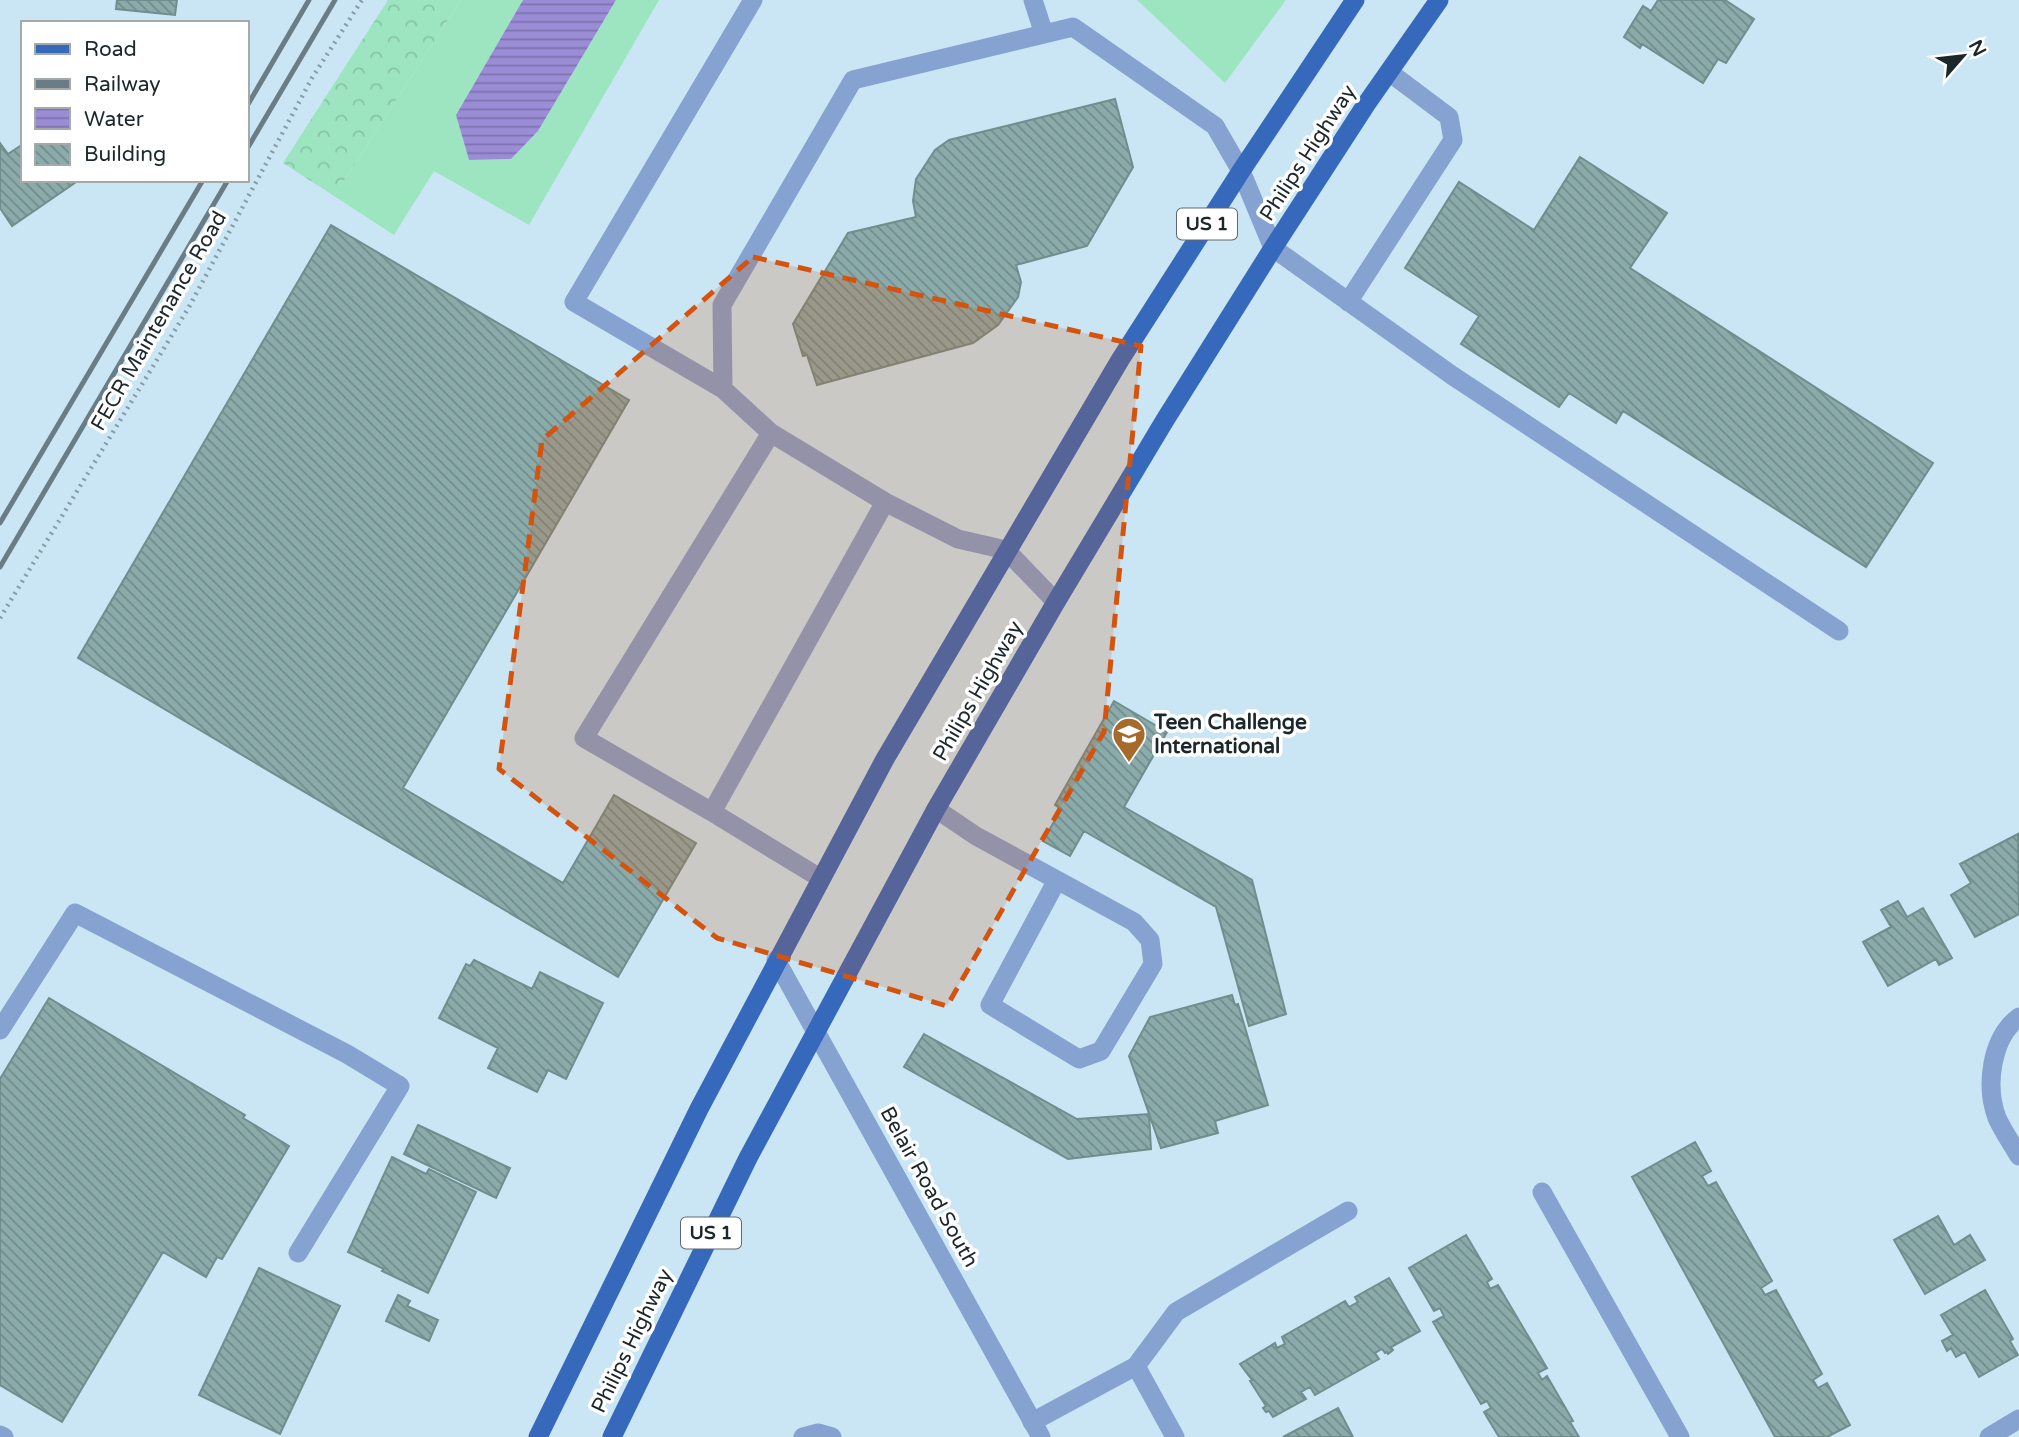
<svg xmlns="http://www.w3.org/2000/svg" width="2019" height="1437" viewBox="0 0 2019 1437" font-family="'Varela Round',sans-serif">
<style>
.grass{fill:#9de5c1}
.forest{fill:url(#forest-crowns)}
.water{fill:url(#water-rules)}
.building{fill:url(#building-back-hatch);stroke:#6f8e8d;stroke-width:2}
.lines{fill:none;stroke-linecap:round;stroke-linejoin:round}
.path{stroke:#879ca6;stroke-width:4.5;stroke-dasharray:2 5;stroke-linecap:butt}
.service{stroke:#85a2d0;stroke-width:19}
.minor{stroke:#85a2d0;stroke-width:19}
.primary{stroke:#3669bc;stroke-width:19}
.rail{stroke:#6a7c85;stroke-width:5}
.marked{fill:#d4540f;fill-opacity:0.2;stroke:#d4540f;stroke-width:5;stroke-dasharray:14 9;stroke-linejoin:round}
.labels{text-anchor:middle;dominant-baseline:central;stroke-width:7;stroke-linejoin:round;paint-order:stroke}
.shield{fill:#fff;stroke:#60686b;stroke-width:2}
.shield-label{font-size:19px;font-weight:bold;fill:#1c272b}
.street-label{font-size:21px;fill:#1c272b;stroke:#fff}
.poi-label{font-size:21px;font-weight:bold;fill:#1c272b;stroke:#fff;text-anchor:start}
</style>
<defs>
<pattern id="forest-crowns" width="20" height="18" patternUnits="userSpaceOnUse" patternTransform="scale(1.75)"><rect width="20" height="18" fill="#9de5c1"/><path d="M2 6a3 3 0 1 1 6 0M12 15a3 3 0 1 1 6 0" fill="none" stroke="#87c4a6"/></pattern>
<pattern id="water-rules" width="6" height="5" patternUnits="userSpaceOnUse" patternTransform="scale(1.75)"><rect width="6" height="5" fill="#9b8cd6"/><path d="M0 2.5h6" fill="none" stroke="#7e72ae"/></pattern>
<pattern id="building-back-hatch" width="6" height="6" patternUnits="userSpaceOnUse" patternTransform="scale(1.75)"><rect width="6" height="6" fill="#8babaa"/><path d="M-1 5l2 2M0 0l6 6M5-1l2 2" fill="none" stroke="#718b8b"/></pattern>
</defs>
<rect width="100%" height="100%" fill="#cae6f4"/>
<path class="grass" d="M 461,0 L 523,0 L 456,115 L 469,160 L 511,159 L 538,131 L 616,0 L 659,0 L 529,225 L 434,171 L 394,235 L 334,196 Z
M 1137,0 L 1286,0 L 1225,83 Z"/>
<path class="forest" d="M 388,0 L 461,0 L 334,196 L 283,163 Z"/>
<path class="water" d="M 523,0 L 616,0 L 538,131 L 511,159 L 469,160 L 456,115 Z"/>
<path class="building" d="M 117,0 L 177,0 L 175,15 L 116,9 Z
M 1658,0 L 1725,0 L 1754,19 L 1726,63 L 1718,59 L 1703,83 L 1642,44 L 1640,48 L 1624,37 L 1643,6 L 1651,11 Z
M 1115,99 L 1133,167 L 1087,246 L 1016,265 L 1021,282 L 1018,297 L 998,325 L 973,343 L 817,385 L 807,355 L 803,356 L 793,324 L 848,233 L 916,217 L 913,201 L 916,179 L 935,150 L 949,140 Z
M 0,143 L 8,154 L 23,144 L 23,180 L 79,180 L 12,226 L 0,208 Z
M 1580,157 L 1667,213 L 1630,268 L 1933,463 L 1866,567 L 1623,411 L 1616,423 L 1569,393 L 1559,407 L 1461,344 L 1479,316 L 1405,268 L 1459,182 L 1534,230 Z
M 331,225 L 629,400 L 403,788 L 563,883 L 614,795 L 696,843 L 618,977 L 78,658 Z
M 1114,701 L 1167,732 L 1124,807 L 1252,880 L 1286,1014 L 1249,1026 L 1216,907 L 1084,831 L 1070,856 L 1043,841 L 1061,809 L 1055,805 Z
M 2018,834 L 2019,914 L 1975,937 L 1951,895 L 1971,883 L 1960,864 Z
M 1898,901 L 1907,917 L 1923,908 L 1952,958 L 1939,965 L 1936,959 L 1888,986 L 1863,942 L 1891,927 L 1881,910 Z
M 474,960 L 532,989 L 540,972 L 603,1003 L 566,1079 L 548,1070 L 537,1092 L 488,1068 L 498,1048 L 439,1018 L 466,964 L 470,966 Z
M 1232,995 L 1235,1005 L 1238,1004 L 1268,1105 L 1215,1121 L 1218,1133 L 1161,1148 L 1129,1056 L 1150,1017 Z
M 49,998 L 245,1115 L 243,1118 L 289,1146 L 222,1259 L 217,1257 L 206,1277 L 163,1252 L 62,1422 L 0,1385 L 0,1079 Z
M 924,1034 L 1077,1119 L 1149,1114 L 1151,1149 L 1068,1159 L 904,1067 Z
M 418,1125 L 510,1168 L 496,1198 L 404,1154 Z
M 1695,1142 L 1711,1171 L 1702,1176 L 1708,1186 L 1716,1182 L 1772,1281 L 1761,1288 L 1765,1295 L 1776,1290 L 1822,1374 L 1813,1380 L 1818,1388 L 1827,1383 L 1850,1425 L 1827,1437 L 1775,1437 L 1632,1177 Z
M 392,1157 L 426,1174 L 429,1169 L 476,1192 L 428,1293 L 382,1271 L 384,1269 L 348,1252 Z
M 1938,1216 L 1954,1245 L 1970,1235 L 1985,1260 L 1925,1294 L 1894,1240 Z
M 1466,1235 L 1492,1279 L 1487,1282 L 1490,1289 L 1498,1285 L 1547,1368 L 1538,1373 L 1542,1380 L 1547,1376 L 1573,1421 L 1570,1422 L 1579,1437 L 1499,1437 L 1484,1412 L 1491,1408 L 1487,1401 L 1481,1404 L 1433,1322 L 1444,1316 L 1440,1308 L 1434,1311 L 1409,1268 Z
M 259,1268 L 340,1306 L 280,1434 L 199,1395 Z
M 1389,1278 L 1420,1331 L 1391,1347 L 1393,1350 L 1388,1354 L 1387,1352 L 1385,1353 L 1382,1349 L 1375,1353 L 1379,1359 L 1315,1395 L 1310,1387 L 1301,1392 L 1306,1399 L 1273,1417 L 1269,1411 L 1266,1412 L 1263,1408 L 1266,1406 L 1250,1381 L 1252,1380 L 1240,1364 L 1275,1343 L 1277,1348 L 1285,1344 L 1282,1337 L 1345,1301 L 1349,1307 L 1358,1302 L 1355,1297 Z
M 1985,1290 L 2013,1339 L 2010,1341 L 2018,1355 L 1979,1377 L 1965,1352 L 1956,1357 L 1951,1348 L 1947,1351 L 1942,1341 L 1953,1335 L 1941,1315 Z
M 398,1295 L 410,1301 L 407,1306 L 438,1320 L 429,1341 L 386,1321 Z
M 1338,1408 L 1353,1437 L 1283,1437 Z"/>
<g class="lines">
<path class="path" d="M 0,618 L 189,307 L 312,78 L 362,0"/>
<path class="service" d="M 1033,0 L 1044,34
M 1273,248 L 1453,376 L 1839,631
M 1348,302 L 1453,140 L 1449,117 L 1389,72
M 723,389 L 574,302 L 753,0
M 771,433 L 584,738 L 712,812 L 820,878
M 1006,550 L 958,539 L 885,502 L 771,433 L 723,389 L 722,305 L 853,80 L 1073,27 L 1215,126 L 1241,171
M 936,809 L 976,836 L 1134,922 L 1150,940 L 1153,964 L 1101,1051 L 1079,1059 L 990,1005 L 1057,880
M 712,812 L 885,502
M 0,1030 L 75,913 L 347,1054 L 400,1086 L 298,1253
M 1542,1192 L 1680,1437
M 1136,1366 L 1175,1437
M 1032,1422 L 1136,1366 L 1176,1312 L 1348,1211
M 0,1435 L 4,1437
M 803,1437 L 818,1433 L 832,1437"/>
<path class="minor" d="M 1241,171 L 1273,248
M 1006,550 L 1056,602
M 776,960 L 1041,1437
M 2019,1017 C 1991,1038 1985,1086 1997,1118 C 2003,1131 2012,1144 2019,1156
M 1989,1437 L 2019,1419"/>
<path class="primary" d="M 538,1437 L 699,1109 L 885,759 L 1120,360 L 1241,171 L 1355,0
M 612,1437 L 748,1158 L 936,809 L 1056,602 L 1165,420 L 1273,248 L 1367,103 L 1439,0"/>
<path class="rail" d="M 247,106 L 309,0
M 247,149 L 335,0
M 0,523 L 203,180
M 0,567 L 228,180"/>
</g>
<path class="marked" d="M 753,257 L 1141,346 L 1104,732 L 947,1006 L 717,938 L 499,769 L 542,440 Z"/>
<defs>
<symbol id="school-pin" viewBox="-11 -11 22 30"><path d="M0 17L-7.5 6A9.5 9.5 0 1 1 7.5 6Z" fill="#a66b2c" stroke="#fff"/><path d="M0-5L7-2L0 1L-7-2ZM-4 1L0 2.5L4 1V4Q0 6-4 4Z" fill="#fff"/></symbol>
</defs>
<g fill-rule="evenodd">
<use href="#school-pin" x="1110" y="715" width="38" height="52"/>
</g>
<g class="labels">
<g class="shield">
<rect x="1177" y="208.5" width="60" height="31" rx="5"/>
<rect x="681" y="1217.5" width="60" height="31" rx="5"/>
</g>
<g class="shield-label">
<text x="1207" y="224">US 1</text>
<text x="711" y="1233">US 1</text>
</g>
<g class="street-label">
<text transform="translate(1308 153) rotate(-57)">Philips Highway</text>
<text transform="translate(159 321) rotate(-60)">FECR Maintenance Road</text>
<text transform="translate(978 691) rotate(-60)">Philips Highway</text>
<text transform="translate(929 1187) rotate(61)">Belair Road South</text>
<text transform="translate(632 1341) rotate(-64)">Philips Highway</text>
</g>
<g class="poi-label">
<text x="1154" y="722">Teen Challenge<tspan x="1154" dy="24">International</tspan></text>
</g>
</g>
<rect x="21" y="21" width="228" height="161" fill="#ffffff" stroke="#a4a9aa" stroke-width="2"/>
<rect x="35" y="44" width="35" height="10" fill="#3669bc" stroke="#a4a9aa" stroke-width="2"/>
<text x="84" y="56" font-size="21" fill="#1c272b">Road</text>
<rect x="35" y="79" width="35" height="10" fill="#6a7c85" stroke="#a4a9aa" stroke-width="2"/>
<text x="84" y="91" font-size="21" fill="#1c272b">Railway</text>
<rect x="35" y="108" width="35" height="21" fill="url(#water-rules)" stroke="#a4a9aa" stroke-width="2"/>
<text x="84" y="126" font-size="21" fill="#1c272b">Water</text>
<rect x="35" y="144" width="35" height="21" fill="url(#building-back-hatch)" stroke="#a4a9aa" stroke-width="2"/>
<text x="84" y="161" font-size="21" fill="#1c272b">Building</text>
<g transform="translate(1963 56) rotate(62)" stroke="#ffffff" stroke-width="5" paint-order="stroke">
<path d="M0-5L12 26L0 18L-12 26Z" fill="#1c272b"/>
<text y="-10" font-size="19" font-weight="bold" text-anchor="middle" fill="#1c272b">N</text>
</g>
</svg>
